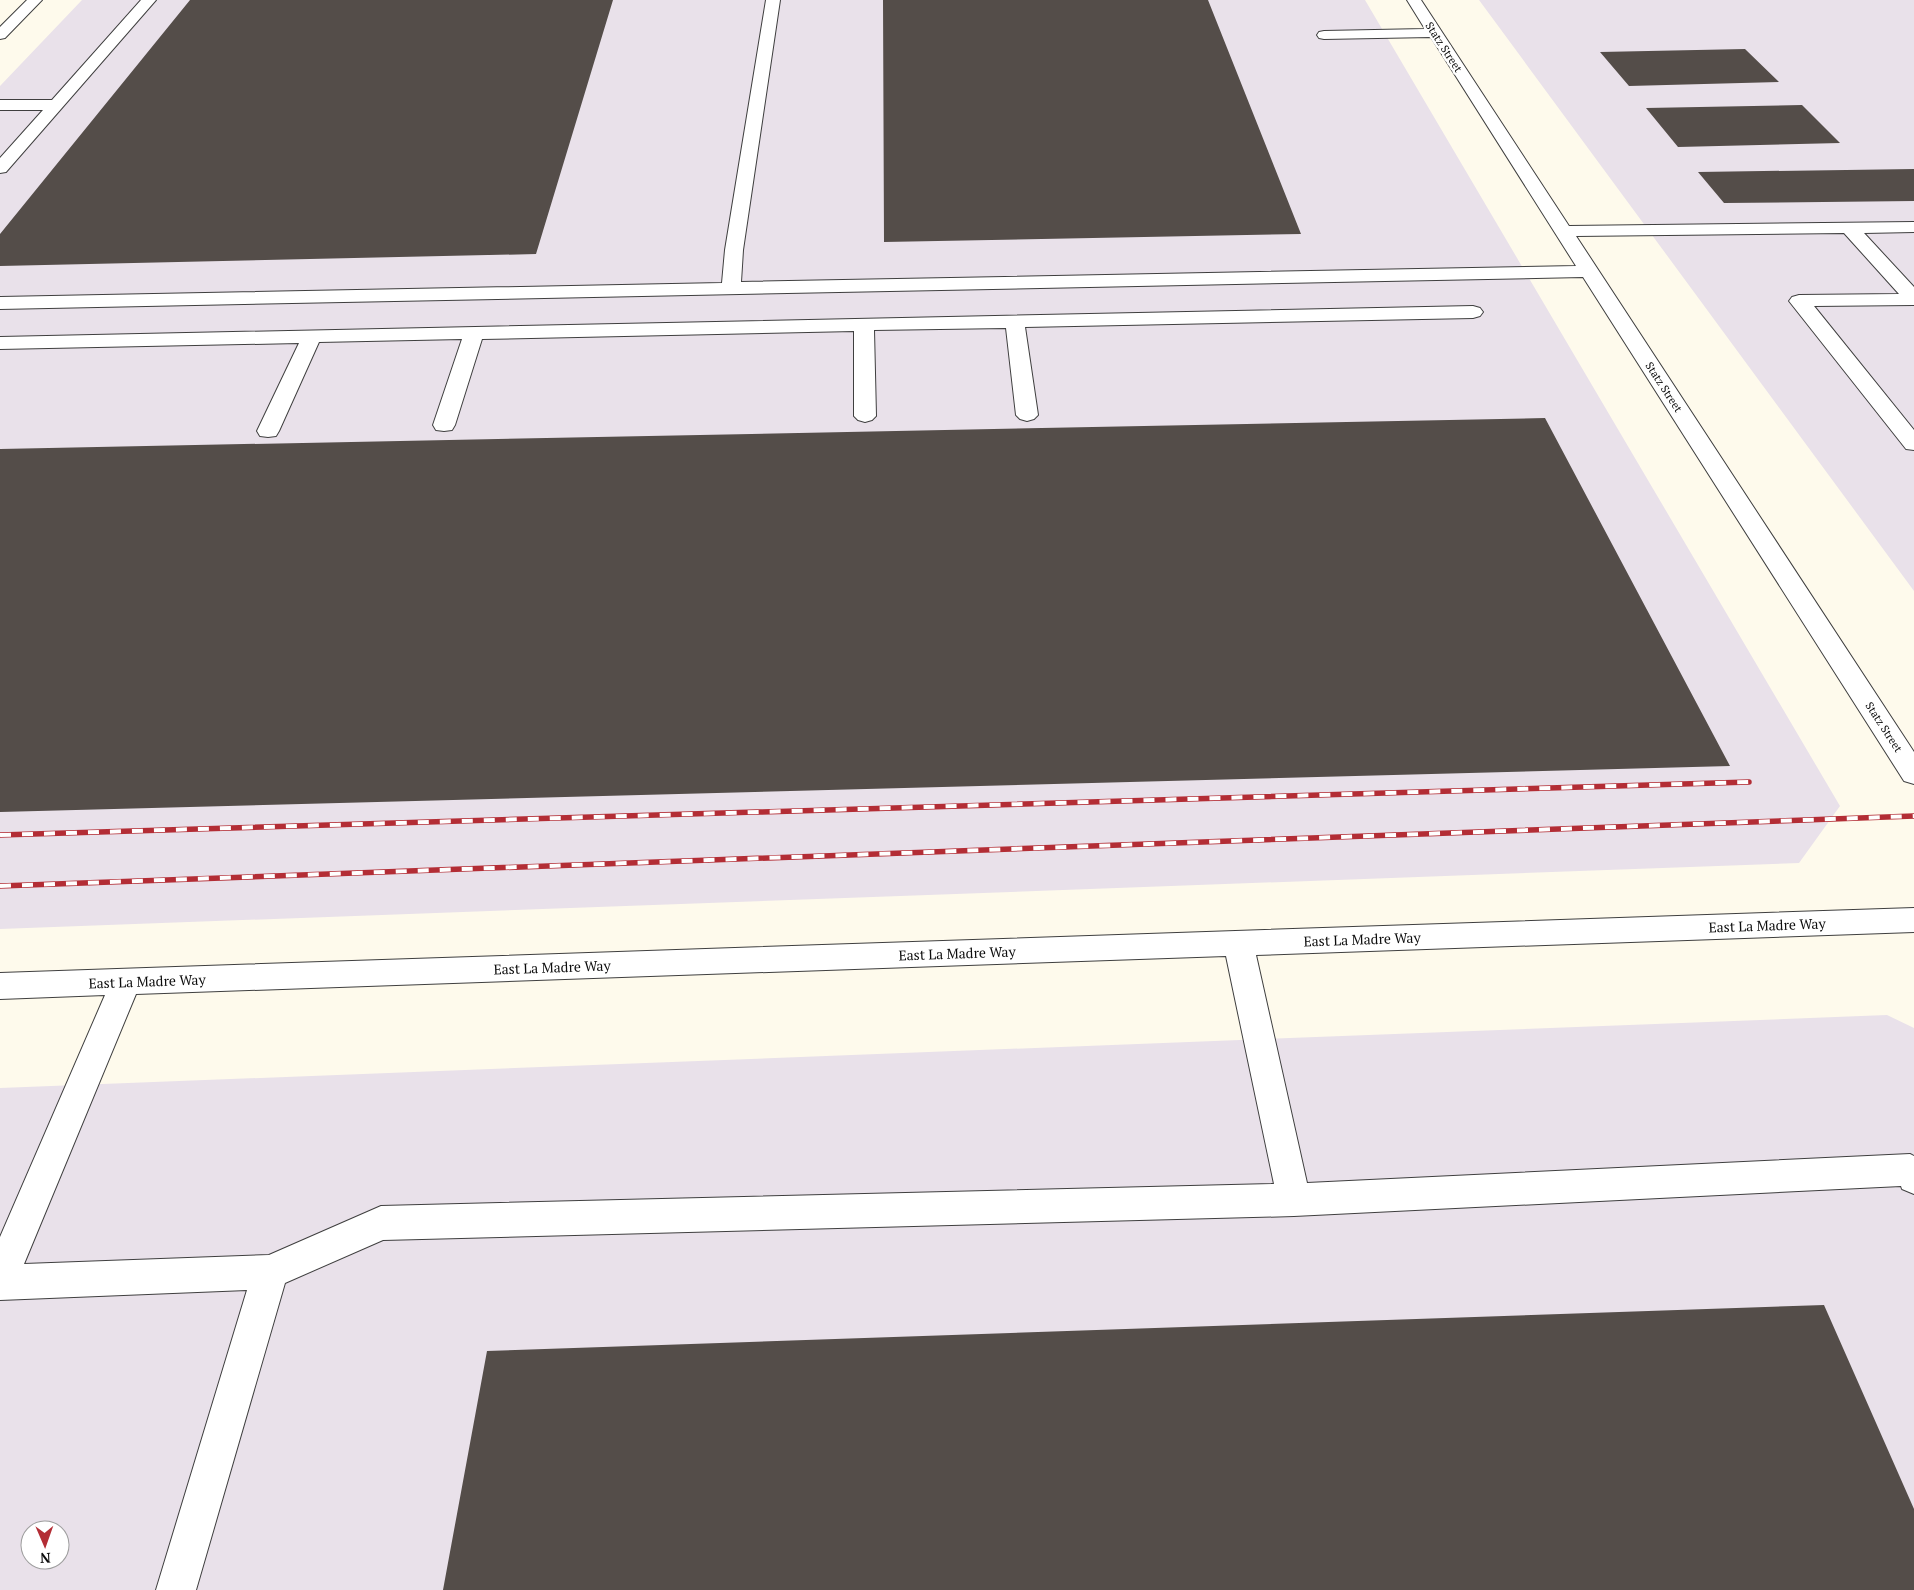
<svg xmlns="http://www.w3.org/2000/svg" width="1914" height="1590" viewBox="0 0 1914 1590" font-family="'PT Serif',serif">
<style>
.industrial{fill:#e9e1ea;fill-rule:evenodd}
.building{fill:#544d49}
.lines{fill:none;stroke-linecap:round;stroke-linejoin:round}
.minor-casing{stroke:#3f3f3f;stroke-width:2}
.minor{fill:#fff;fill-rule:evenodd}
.rail-casing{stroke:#b32d35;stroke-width:5.5}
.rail{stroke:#fff;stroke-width:4;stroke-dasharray:11;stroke-linecap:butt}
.labels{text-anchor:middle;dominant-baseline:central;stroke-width:5;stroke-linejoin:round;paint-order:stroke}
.far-street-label{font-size:11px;fill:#0c0c0c;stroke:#fff}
.street-label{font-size:14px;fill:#0c0c0c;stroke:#fff}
</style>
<rect width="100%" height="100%" fill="#fefaec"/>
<path class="industrial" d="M 82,0 L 1365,0 L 1840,806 L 1799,863 L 0,929 L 0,86 Z
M 1479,0 L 1914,0 L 1914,591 Z
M 1887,1015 L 1914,1028 L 1914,1590 L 0,1590 L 0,1088 ZM 30,1530 L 60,1530 L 60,1560 L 30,1560 Z"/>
<path class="building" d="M 190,0 L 613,0 L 536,254 L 0,266 L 0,234 Z
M 883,0 L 1208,0 L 1301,234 L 884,242 Z
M 1745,49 L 1779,82 L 1629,86 L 1600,52 Z
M 1802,105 L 1840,143 L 1678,147 L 1646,108 Z
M 1914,169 L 1914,201 L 1724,203 L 1698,172 Z
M 1545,418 L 1730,766 L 0,812 L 0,449 Z
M 1824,1305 L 1914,1509 L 1914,1590 L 443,1590 L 487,1351 Z"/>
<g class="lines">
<defs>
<path id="minor" d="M 27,0 L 42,0 L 5,38 L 0,39 L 0,27 Z
M 141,0 L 156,0 L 6,172 L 0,173 L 0,158 L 43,110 L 0,110 L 0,100 L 52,100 Z
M 766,0 L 780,0 L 743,250 L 741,282 L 1576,266 L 1431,37 L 1324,39 L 1319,38 L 1317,35 L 1319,32 L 1324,31 L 1425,29 L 1407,0 L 1421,0 L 1569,226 L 1914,222 L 1914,232 L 1864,233 L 1914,287 L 1914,305 L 1814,306 L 1914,430 L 1914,450 L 1906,449 L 1789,301 L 1792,297 L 1799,295 L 1899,294 L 1844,233 L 1576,236 L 1914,752 L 1914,784 L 1904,781 L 1583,277 L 0,309 L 0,297 L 722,283 L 725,250 Z
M 1473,306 L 1480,308 L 1483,312 L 1480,316 L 1473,318 L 1025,327 L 1038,415 L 1034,419 L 1027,421 L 1020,419 L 1016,415 L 1006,328 L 874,330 L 876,416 L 872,420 L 865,422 L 858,420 L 854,416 L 854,331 L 482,339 L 455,425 L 452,430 L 444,431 L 436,430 L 433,425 L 462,339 L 319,342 L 279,431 L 276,436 L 268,437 L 260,436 L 257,431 L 299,343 L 0,349 L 0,337 Z
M 1914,908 L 1914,932 L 1256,955 L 1307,1183 L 1910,1154 L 1914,1156 L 1914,1194 L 1902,1189 L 1901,1186 L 1294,1216 L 383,1240 L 285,1283 L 196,1590 L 156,1590 L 247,1290 L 0,1300 L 0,1237 L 105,995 L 0,999 L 0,973 ZM 1226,956 L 1274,1184 L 381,1206 L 269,1255 L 24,1264 L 136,994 Z"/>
</defs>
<use href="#minor" class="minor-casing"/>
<use href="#minor" class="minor"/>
<defs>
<path id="rail" d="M 0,835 L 1749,782
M 0,886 L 1914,816"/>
</defs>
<use href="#rail" class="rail-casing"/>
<use href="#rail" class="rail"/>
</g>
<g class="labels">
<g class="far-street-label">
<text transform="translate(1444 47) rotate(57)">Statz Street</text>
<text transform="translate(1664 387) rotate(57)">Statz Street</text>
<text transform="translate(1884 727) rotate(57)">Statz Street</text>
</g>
<g class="street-label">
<text transform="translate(1767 925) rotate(-2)">East La Madre Way</text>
<text transform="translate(1362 939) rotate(-2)">East La Madre Way</text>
<text transform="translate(957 953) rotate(-2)">East La Madre Way</text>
<text transform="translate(552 967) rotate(-2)">East La Madre Way</text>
<text transform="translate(147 981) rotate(-2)">East La Madre Way</text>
</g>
</g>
<g transform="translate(45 1545) rotate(178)"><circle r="24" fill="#ffffff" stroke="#9e9e9e"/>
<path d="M0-4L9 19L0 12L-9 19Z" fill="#b32d35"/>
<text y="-8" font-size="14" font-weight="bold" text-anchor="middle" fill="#0c0c0c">N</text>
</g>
</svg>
